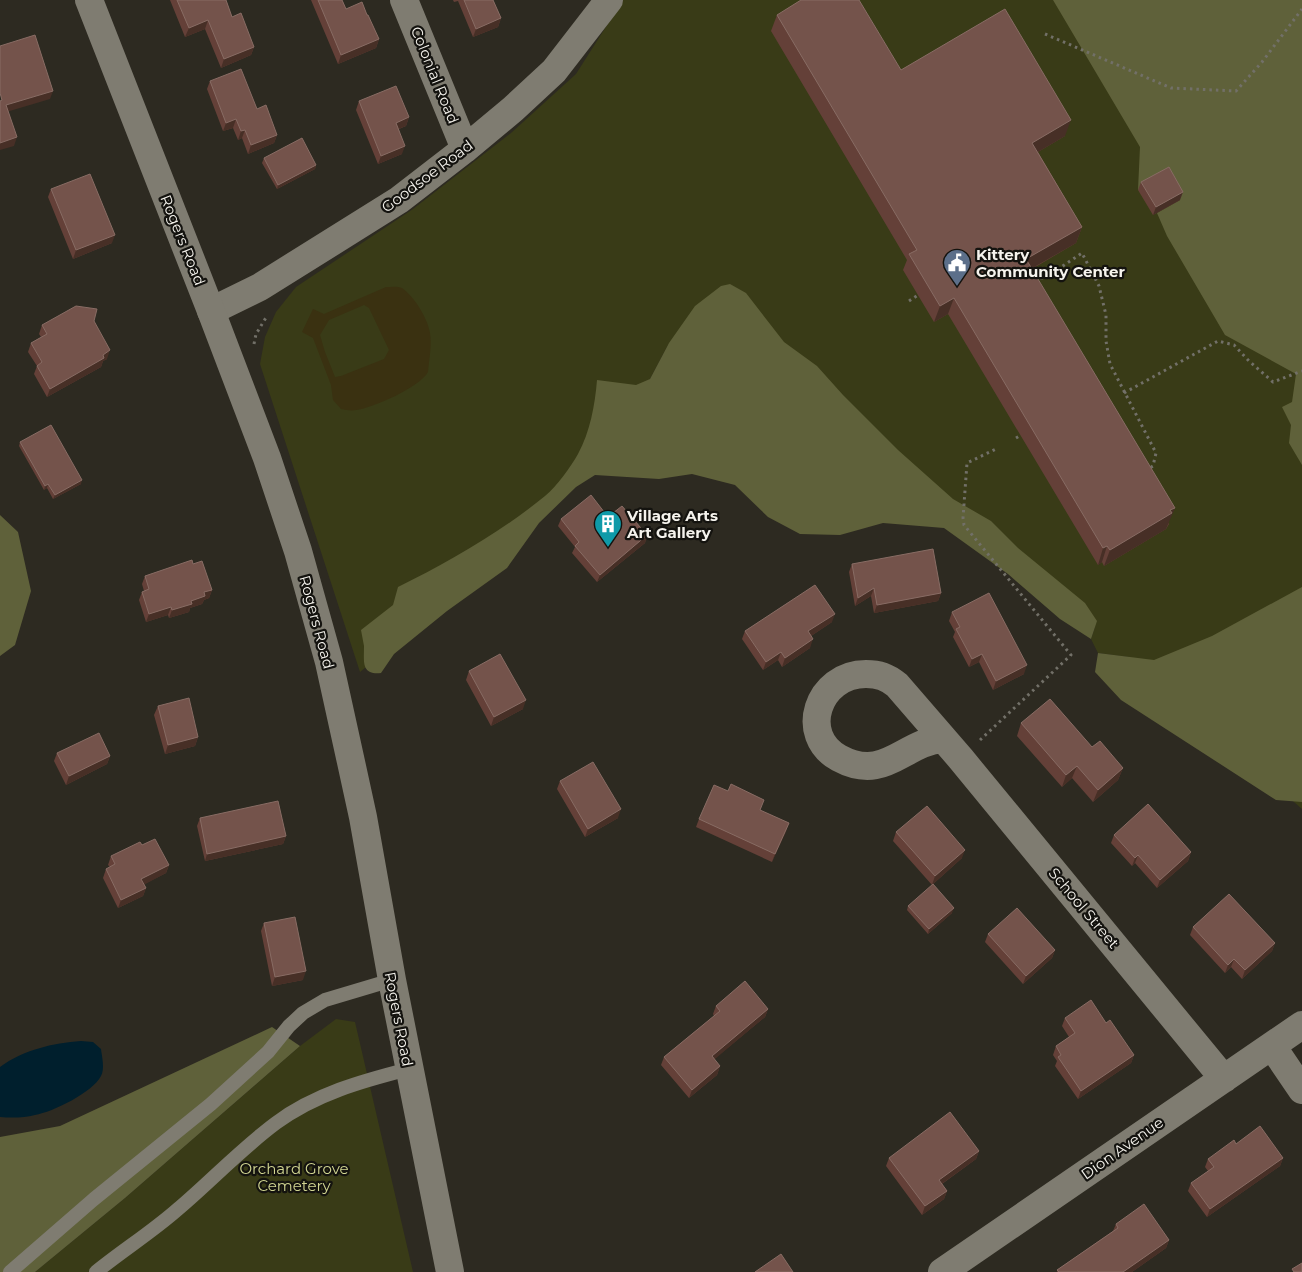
<svg xmlns="http://www.w3.org/2000/svg" width="1302" height="1272" viewBox="0 0 1302 1272" font-family="Montserrat,sans-serif">
<style>
.green{fill:#393b17}
.forest{fill:#5f613a}
.sand{fill:#3a3111;fill-rule:evenodd}
.water{fill:#001f2d}
.lines{fill:none;stroke-linecap:round;stroke-linejoin:round}
.path{stroke:#727068;stroke-width:3;stroke-dasharray:2.5 4;stroke-linecap:butt}
.lane{stroke:#7f7c71;stroke-width:14}
.street{stroke:#7f7c71;stroke-width:28}
.secondary{stroke:#7f7c71;stroke-width:28}
.wall{fill:#644038}
.shaded-wall{fill:#472f26}
.building{fill:#74534b;stroke:#886c64}
.labels{text-anchor:middle;dominant-baseline:central;stroke-width:4.5;stroke-linejoin:round;paint-order:stroke}
.street-label{font-size:15px;fill:#f5f3ed;stroke:#14130f}
.poi-label{font-size:15px;font-weight:bold;fill:#f5f3ed;stroke:#14130f;text-anchor:start}
.park-label{font-size:15px;fill:#d2d692;stroke:#14130f}
</style>
<rect width="100%" height="100%" fill="#2d2a21"/>
<path class="green" d="M 623,0 L 1302,0 L 1302,809 L 1129,657 L 1098,653 L 1091,639 L 1095,627 L 668,345 L 650,379 L 526,535 L 360,672 L 260,364 L 265,337 L 276,312 L 296,287 L 413,209 L 511,133 L 576,74 Z
M 336,1019 L 355,1022 L 413,1272 L 35,1272 L 125,1198 L 300,1046 Z"/>
<path class="forest" d="M 1053,0 L 1302,0 L 1302,465 L 1289,443 L 1291,425 L 1282,407 L 1292,402 L 1296,374 L 1225,335 L 1167,236 L 1157,213 L 1180,200 L 1166,175 L 1138,190 L 1140,147 Z
M 730,284 L 746,293 L 784,342 L 817,366 L 843,395 L 898,450 L 953,499 L 991,521 L 1018,548 L 1085,603 L 1097,621 L 1091,639 L 1060,619 L 1008,574 L 944,528 L 883,523 L 840,535 L 800,534 L 768,517 L 735,485 L 692,474 L 659,479 L 595,475 L 576,487 L 539,523 L 507,568 L 447,611 L 394,654 L 381,673 C 361,675 364,662 364,646 C 363,641 362,635 361,630 L 393,605 L 398,587 C 449,562 501,532 545,496 C 557,486 570,468 578,454 C 590,432 595,405 597,380 L 636,385 L 650,379 L 669,343 L 695,306 L 721,286 Z
M 0,515 L 18,532 L 31,591 L 15,645 L 0,656 Z
M 1302,587 L 1302,802 L 1276,800 L 1121,700 L 1095,672 L 1098,653 L 1154,660 L 1212,636 Z
M 272,1027 L 300,1046 L 125,1198 L 35,1272 L 0,1272 L 0,1137 L 60,1126 Z"/>
<path class="sand" d="M 386,287 C 391,287 397,286 402,288 C 414,296 428,319 430,333 C 432,346 429,360 428,372 C 420,387 373,408 356,410 C 351,411 346,410 341,409 L 333,400 L 331,385 L 313,338 L 302,332 L 313,309 L 324,314 ZM 364,305 L 369,308 L 389,350 L 384,359 L 341,376 L 335,377 L 325,352 L 320,335 L 329,320 Z"/>
<path class="water" d="M 81,1041 L 93,1042 L 101,1049 C 102,1057 105,1069 101,1076 C 93,1092 53,1112 35,1115 C 24,1118 11,1118 0,1117 L 0,1067 C 23,1050 53,1043 81,1041 Z"/>
<g class="lines">
<path class="path" d="M 1045,34 L 1171,88 L 1236,91 L 1262,62 L 1302,9
M 1035,276 L 1036,278 L 1045,278 L 1082,253 L 1099,286 L 1106,315 L 1106,341 L 1110,364 L 1156,453 L 1153,466 L 1148,469
M 909,301 L 918,295
M 254,344 L 256,334 L 267,316
M 1124,393 L 1218,341 L 1234,345 L 1249,361 L 1273,382 L 1302,371
M 1016,438 L 1021,435
M 980,740 L 1071,655 L 964,525 L 963,518 L 967,463 L 998,448"/>
<path class="lane" d="M 10,1272 L 94,1199 L 211,1104 L 268,1052 L 289,1026 L 303,1013 L 325,1000 L 392,980
M 96,1272 C 123,1250 152,1232 178,1209 C 211,1181 241,1149 276,1123 C 315,1094 362,1081 409,1069"/>
<path class="street" d="M 404,0 L 465,149
M 211,311 L 260,287 L 399,200 L 465,149 L 513,109 L 554,71 L 609,0
M 943,739 C 903,742 885,783 839,758 C 798,736 817,674 866,674 C 879,674 887,677 897,685 L 961,759 L 1224,1079
M 1272,1046 L 1302,1090
M 942,1272 L 1302,1025"/>
<path class="secondary" d="M 89,0 L 211,311 L 267,458 L 298,551 L 329,662 L 351,762 L 363,817 L 392,980 L 450,1272"/>
</g>
<path class="wall" d="M 170,0 L 226,0 L 232,17 L 254,47 L 251,55 L 221,68 L 205,29 L 185,37 Z
M 311,0 L 342,0 L 346,9 L 367,15 L 379,39 L 376,48 L 338,64 Z
M 453,0 L 493,0 L 501,18 L 498,27 L 473,37 L 458,1 L 454,2 Z
M 777,15 L 901,70 L 1065,136 L 1038,152 L 1082,227 L 1076,243 L 1032,269 L 1169,524 L 1166,529 L 1104,566 L 1102,562 L 1098,565 L 948,314 L 934,322 L 903,270 L 907,260 L 771,31 Z
M 210,81 L 257,109 L 277,135 L 274,143 L 248,154 L 242,138 L 238,140 L 233,128 L 223,131 L 207,89 Z
M 359,101 L 409,117 L 406,126 L 399,129 L 402,154 L 378,164 L 356,110 Z
M 264,158 L 316,165 L 315,169 L 277,189 L 262,163 Z
M 1141,182 L 1180,200 L 1153,215 L 1138,190 Z
M 51,189 L 112,243 L 73,259 L 48,197 Z
M 94,321 L 107,359 L 103,361 L 101,367 L 47,397 L 34,374 L 37,366 L 28,352 L 31,343 L 41,337 L 39,334 L 42,325 Z
M 20,442 L 81,484 L 53,499 L 47,488 L 44,490 L 19,446 Z
M 608,517 L 647,535 L 645,543 L 597,582 L 572,553 L 575,547 L 558,526 L 561,519 Z
M 193,564 L 212,590 L 209,598 L 204,600 L 202,604 L 190,608 L 189,612 L 169,618 L 168,615 L 146,622 L 139,600 L 142,592 L 144,591 L 142,584 L 145,576 Z
M 852,564 L 941,593 L 938,601 L 874,613 L 871,596 L 855,606 L 849,572 Z
M 952,612 L 1024,674 L 993,690 L 979,662 L 969,667 L 953,637 L 955,632 L 949,621 Z
M 832,622 L 811,636 L 810,648 L 782,667 L 778,660 L 763,670 L 742,639 L 745,631 Z
M 469,671 L 523,709 L 491,726 L 466,680 Z
M 158,706 L 198,737 L 195,746 L 165,754 L 154,715 Z
M 1021,723 L 1092,747 L 1123,768 L 1118,780 L 1093,802 L 1072,778 L 1062,787 L 1017,736 Z
M 57,753 L 110,756 L 107,764 L 66,785 L 54,761 Z
M 560,781 L 618,818 L 585,837 L 557,789 Z
M 760,810 L 789,823 L 772,862 L 696,827 L 699,819 Z
M 200,818 L 286,836 L 283,844 L 205,861 L 197,826 Z
M 896,832 L 962,858 L 932,885 L 893,841 Z
M 1114,835 L 1191,852 L 1188,861 L 1157,888 L 1135,863 L 1132,866 L 1111,843 Z
M 111,856 L 169,865 L 166,873 L 144,884 L 146,888 L 143,896 L 118,908 L 103,878 L 106,869 L 110,867 L 108,865 Z
M 908,906 L 952,913 L 928,934 L 907,910 Z
M 264,923 L 303,980 L 272,986 L 261,931 Z
M 1193,927 L 1275,943 L 1272,951 L 1242,979 L 1231,967 L 1225,973 L 1190,935 Z
M 988,934 L 1055,950 L 1052,958 L 1023,984 L 985,942 Z
M 716,1006 L 768,1009 L 765,1017 L 714,1059 L 720,1066 L 717,1075 L 689,1098 L 661,1065 L 664,1057 L 714,1016 L 713,1014 Z
M 1065,1018 L 1106,1023 L 1134,1055 L 1131,1063 L 1078,1099 L 1055,1066 L 1057,1061 L 1053,1055 L 1056,1046 L 1069,1037 L 1062,1026 Z
M 1236,1144 L 1283,1158 L 1280,1166 L 1207,1217 L 1188,1191 L 1191,1183 L 1208,1171 L 1205,1167 L 1208,1159 Z
M 979,1151 L 976,1159 L 942,1184 L 947,1191 L 944,1199 L 922,1215 L 886,1166 L 889,1158 Z
M 1116,1224 L 1169,1240 L 1166,1248 L 1132,1272 L 1057,1272 L 1057,1270 L 1113,1231 Z"/>
<path class="shaded-wall" d="M 501,18 L 498,27 L 473,37 L 476,29 Z
M 208,20 L 205,29 L 185,37 L 189,28 Z
M 379,39 L 376,48 L 338,64 L 341,55 Z
M 254,47 L 251,55 L 221,68 L 224,59 Z
M 53,91 L 50,99 L 3,113 L 6,105 Z
M 409,117 L 406,126 L 393,131 L 396,123 Z
M 236,119 L 233,128 L 223,131 L 226,123 Z
M 1071,120 L 1065,136 L 1026,159 L 1032,143 Z
M 245,130 L 242,138 L 238,140 L 241,131 Z
M 277,135 L 274,143 L 248,154 L 251,145 Z
M 17,137 L 14,146 L 0,150 L 0,143 Z
M 405,146 L 402,154 L 378,164 L 381,156 Z
M 316,165 L 315,169 L 277,189 L 278,185 Z
M 1183,192 L 1180,200 L 1153,215 L 1156,207 Z
M 1082,227 L 1076,243 L 1020,275 L 1026,259 Z
M 115,235 L 112,243 L 73,259 L 76,250 Z
M 954,298 L 948,314 L 934,322 L 940,306 Z
M 110,350 L 107,359 L 103,361 L 101,367 L 47,397 L 50,389 Z
M 82,480 L 81,484 L 53,499 L 55,495 Z
M 48,484 L 47,488 L 44,490 L 45,486 Z
M 1175,508 L 1166,529 L 1104,566 L 1110,550 Z
M 647,535 L 645,543 L 597,582 L 600,575 Z
M 1107,546 L 1102,562 L 1098,565 L 1103,548 Z
M 874,588 L 871,596 L 855,606 L 858,598 Z
M 212,590 L 209,598 L 204,600 L 202,604 L 190,608 L 189,612 L 169,618 L 172,610 L 191,601 L 204,592 Z
M 941,593 L 938,601 L 874,613 L 877,605 Z
M 171,607 L 168,615 L 146,622 L 149,614 Z
M 835,614 L 832,622 L 805,640 L 808,631 Z
M 813,639 L 810,648 L 782,667 L 785,658 Z
M 781,652 L 778,660 L 763,670 L 766,662 Z
M 982,654 L 979,662 L 969,667 L 972,659 Z
M 1027,665 L 1024,674 L 993,690 L 996,681 Z
M 526,700 L 523,709 L 491,726 L 494,717 Z
M 198,737 L 195,746 L 165,754 L 168,745 Z
M 110,756 L 107,764 L 66,785 L 69,776 Z
M 1077,766 L 1072,778 L 1062,787 L 1066,775 Z
M 1123,768 L 1118,780 L 1093,802 L 1098,790 Z
M 621,809 L 618,818 L 585,837 L 588,829 Z
M 789,823 L 786,832 L 772,862 L 775,854 Z
M 286,836 L 283,844 L 205,861 L 207,854 Z
M 965,850 L 962,858 L 932,885 L 935,876 Z
M 1191,852 L 1188,861 L 1157,888 L 1160,880 Z
M 1138,855 L 1135,863 L 1132,866 L 1135,858 Z
M 169,865 L 166,873 L 138,888 L 141,879 Z
M 146,888 L 143,896 L 118,908 L 121,900 Z
M 954,908 L 952,913 L 928,934 L 929,929 Z
M 1275,943 L 1272,951 L 1242,979 L 1245,970 Z
M 1055,950 L 1052,958 L 1023,984 L 1026,976 Z
M 1234,959 L 1231,967 L 1225,973 L 1228,965 Z
M 306,971 L 303,980 L 272,986 L 275,977 Z
M 768,1009 L 765,1017 L 709,1064 L 712,1056 Z
M 1134,1055 L 1131,1063 L 1078,1099 L 1081,1091 Z
M 720,1066 L 717,1075 L 689,1098 L 692,1090 Z
M 979,1151 L 976,1159 L 936,1188 L 939,1180 Z
M 1283,1158 L 1280,1166 L 1207,1217 L 1210,1209 Z
M 947,1191 L 944,1199 L 922,1215 L 925,1206 Z
M 1169,1240 L 1166,1248 L 1132,1272 L 1123,1272 Z"/>
<path class="building" d="M 177,0 L 226,0 L 232,17 L 241,13 L 254,47 L 224,59 L 208,20 L 189,28 Z
M 318,0 L 342,0 L 346,9 L 362,2 L 367,15 L 368,15 L 379,39 L 341,55 Z
M 464,0 L 493,0 L 501,18 L 476,29 Z
M 801,0 L 859,0 L 901,70 L 1005,9 L 1071,120 L 1032,143 L 1082,227 L 1026,259 L 1175,508 L 1170,510 L 1172,513 L 1110,550 L 1107,546 L 1103,548 L 954,298 L 940,306 L 909,254 L 917,250 L 777,15 Z
M 35,35 L 53,91 L 6,105 L 17,137 L 0,143 L 0,101 L 2,100 L 0,93 L 0,46 Z
M 241,69 L 257,109 L 266,105 L 277,135 L 251,145 L 245,130 L 241,131 L 236,119 L 226,123 L 210,81 Z
M 396,86 L 409,117 L 396,123 L 405,146 L 381,156 L 359,101 Z
M 302,138 L 316,165 L 278,185 L 264,158 Z
M 1169,167 L 1183,192 L 1156,207 L 1141,182 Z
M 90,174 L 115,235 L 76,250 L 51,189 Z
M 76,306 L 97,309 L 94,321 L 110,350 L 103,355 L 104,358 L 50,389 L 37,366 L 42,362 L 31,343 L 47,334 L 42,325 Z
M 51,425 L 82,480 L 55,495 L 48,484 L 45,486 L 20,442 Z
M 591,495 L 608,517 L 622,506 L 647,535 L 600,575 L 575,546 L 579,542 L 561,519 Z
M 933,549 L 941,593 L 877,605 L 874,588 L 858,598 L 852,564 Z
M 192,560 L 193,564 L 202,561 L 212,590 L 204,592 L 205,596 L 191,601 L 192,604 L 172,610 L 171,607 L 149,614 L 142,592 L 149,589 L 145,576 Z
M 815,585 L 835,614 L 808,631 L 813,639 L 785,658 L 781,652 L 766,662 L 745,631 Z
M 989,593 L 1027,665 L 996,681 L 982,654 L 972,659 L 956,629 L 960,627 L 952,612 Z
M 500,654 L 526,700 L 494,717 L 469,671 Z
M 189,698 L 198,737 L 168,745 L 158,706 Z
M 1050,699 L 1092,747 L 1100,741 L 1123,768 L 1098,790 L 1077,766 L 1066,775 L 1021,723 Z
M 99,733 L 110,756 L 69,776 L 57,753 Z
M 593,762 L 621,809 L 588,829 L 560,781 Z
M 731,784 L 764,800 L 760,810 L 789,823 L 775,854 L 699,819 L 714,785 L 728,791 Z
M 278,801 L 286,836 L 207,854 L 200,818 Z
M 1148,804 L 1191,852 L 1160,880 L 1138,855 L 1135,858 L 1114,835 Z
M 927,806 L 965,850 L 935,876 L 896,832 Z
M 155,839 L 169,865 L 141,879 L 146,888 L 121,900 L 106,869 L 115,864 L 111,856 L 140,842 L 142,845 Z
M 933,884 L 954,908 L 929,929 L 908,906 Z
M 1229,894 L 1275,943 L 1245,970 L 1234,959 L 1228,965 L 1193,927 Z
M 1017,908 L 1055,950 L 1026,976 L 988,934 Z
M 295,917 L 306,971 L 275,977 L 264,923 Z
M 745,981 L 768,1009 L 712,1056 L 720,1066 L 692,1090 L 664,1057 L 720,1011 L 716,1006 Z
M 1091,1000 L 1106,1023 L 1110,1020 L 1134,1055 L 1081,1091 L 1058,1057 L 1061,1055 L 1056,1046 L 1075,1033 L 1065,1018 Z
M 950,1112 L 979,1151 L 939,1180 L 947,1191 L 925,1206 L 889,1158 Z
M 1260,1126 L 1283,1158 L 1210,1209 L 1191,1183 L 1214,1167 L 1208,1159 L 1234,1140 L 1236,1144 Z
M 1144,1204 L 1169,1240 L 1123,1272 L 1059,1272 L 1057,1270 L 1118,1228 L 1116,1224 Z
M 781,1254 L 793,1272 L 755,1272 Z
M 1302,1263 L 1302,1272 L 1294,1272 L 1292,1269 Z"/>
<defs>
<symbol id="civic-pin" viewBox="-11 -11 22 30"><path d="M0 17L-7.5 6A9.5 9.5 0 1 1 7.5 6Z" fill="#5c6f8a" stroke="#14130f"/><path d="M-.6-6.5H3V-4.5H.6V-3L4-1V1h2V6H-6V1h2V-1L-.6-3ZM-1.2 2.5V6h2.4V2.5Z" fill="#fff"/></symbol>
<symbol id="building-pin" viewBox="-11 -11 22 30"><path d="M0 17L-7.5 6A9.5 9.5 0 1 1 7.5 6Z" fill="#0f9aa8" stroke="#14130f"/><path d="M-4-6H4V6H1V3H-1V6H-4ZM-2.5-4.3h1.7v1.8h-1.7ZM.8-4.3h1.7v1.8H.8ZM-2.5-1h1.7V.8h-1.7ZM.8-1h1.7V.8H.8Z" fill="#fff"/></symbol>
</defs>
<g fill-rule="evenodd">
<use href="#civic-pin" x="941" y="247" width="32" height="43"/>
<use href="#building-pin" x="592" y="508" width="32" height="43"/>
</g>
<g class="labels">
<g class="street-label">
<text transform="translate(435 75) rotate(68)">Colonial Road</text>
<text transform="translate(427 176) rotate(-37)">Goodsoe Road</text>
<text transform="translate(183 240) rotate(68)">Rogers Road</text>
<text transform="translate(317 622) rotate(75)">Rogers Road</text>
<text transform="translate(1084 908) rotate(50)">School Street</text>
<text transform="translate(399 1019) rotate(79)">Rogers Road</text>
<text transform="translate(1122 1148) rotate(-35)">Dion Avenue</text>
</g>
<g class="poi-label">
<text x="976" y="254">Kittery<tspan x="976" dy="17">Community Center</tspan></text>
<text x="627" y="515">Village Arts<tspan x="627" dy="17">Art Gallery</tspan></text>
</g>
<g class="park-label">
<text x="294" y="1168">Orchard Grove<tspan x="294" dy="17">Cemetery</tspan></text>
</g>
</g>
</svg>
